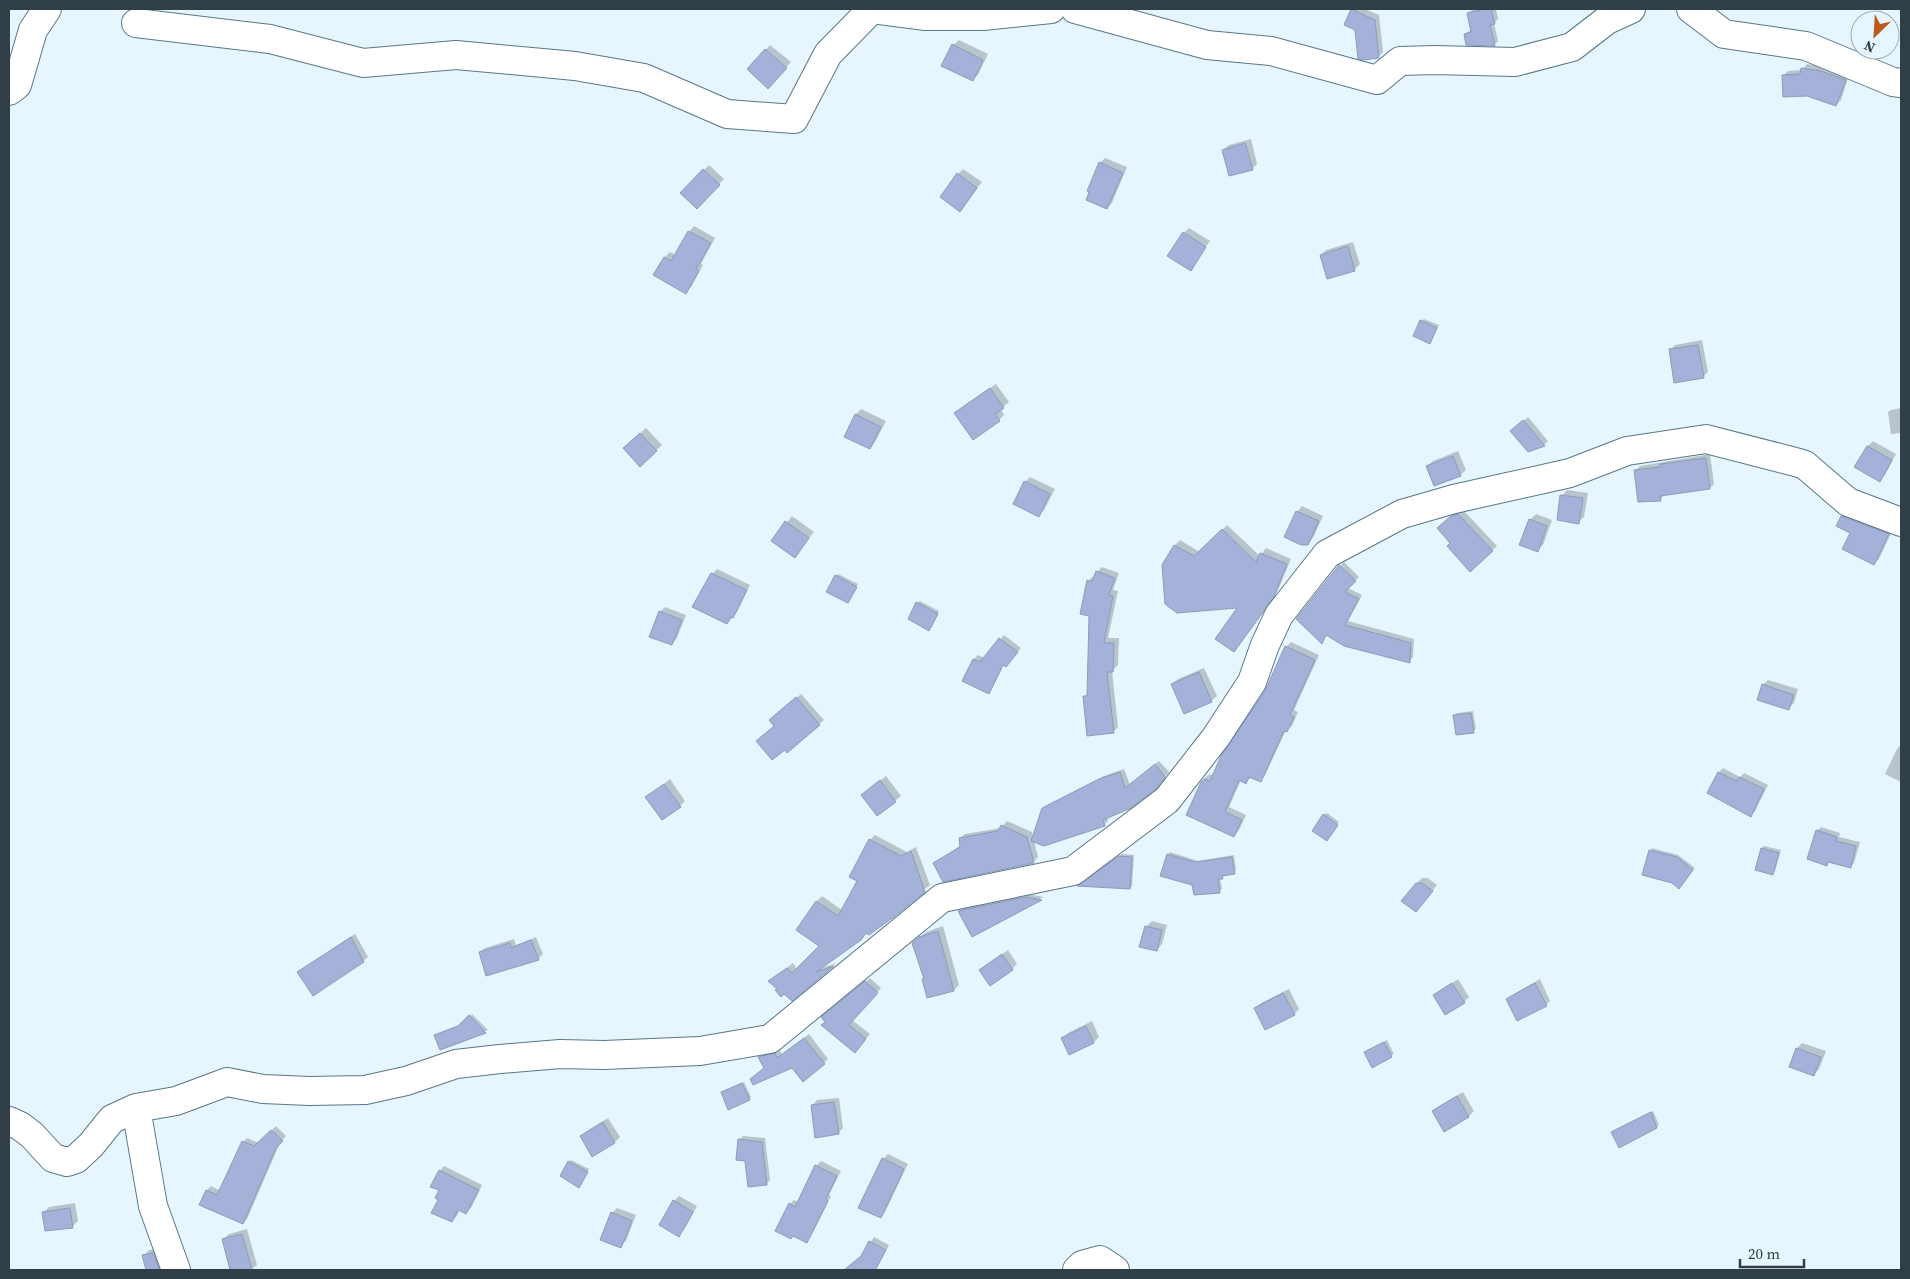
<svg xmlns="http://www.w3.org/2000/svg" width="1910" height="1279" viewBox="0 0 1910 1279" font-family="'Source Serif 4',serif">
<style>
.shadow{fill:#0003}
.building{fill:#a4b2d9;stroke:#8e9ab9}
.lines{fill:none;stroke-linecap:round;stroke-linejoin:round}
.minor-casing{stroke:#57778a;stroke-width:30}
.minor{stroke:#fff;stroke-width:28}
</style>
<rect width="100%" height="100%" fill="#e7f5fe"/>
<path class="shadow" d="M 1353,9 L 1365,9 L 1379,15 L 1383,52 L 1379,56 L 1364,59 L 1356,29 L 1345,24 Z
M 1473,9 L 1496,9 L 1498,19 L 1494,23 L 1498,41 L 1494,45 L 1465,34 L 1472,29 L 1469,13 Z
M 959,40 L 988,54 L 978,75 L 972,80 L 953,45 Z
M 770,45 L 791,62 L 773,82 L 749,69 Z
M 1807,64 L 1826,67 L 1849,75 L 1841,100 L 1836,105 L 1783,76 L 1788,71 L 1802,70 Z
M 1251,139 L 1257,164 L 1252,169 L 1223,150 L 1229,145 Z
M 1105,158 L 1127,167 L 1112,203 L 1107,208 L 1100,163 Z
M 709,165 L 724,179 L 697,208 L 681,193 Z
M 963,169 L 982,182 L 960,210 L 958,174 Z
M 694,226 L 715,238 L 701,264 L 703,265 L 691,287 L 685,292 L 665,257 L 670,252 L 676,255 L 689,232 Z
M 1189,228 L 1210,241 L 1190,269 L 1184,233 Z
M 1353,242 L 1360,264 L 1354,270 L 1321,255 L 1326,250 Z
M 1424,319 L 1439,325 L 1430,343 L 1421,321 Z
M 1702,340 L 1708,372 L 1703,377 L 1670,350 L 1675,345 Z
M 996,384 L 1009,402 L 1001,409 L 1004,415 L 999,420 L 961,408 Z
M 1901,408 L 1901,433 L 1891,434 L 1888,412 L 1891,410 Z
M 861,409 L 886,421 L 875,442 L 870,448 L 856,414 Z
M 1528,417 L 1548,441 L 1544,445 L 1516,427 Z
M 646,428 L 662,445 L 640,465 L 630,443 Z
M 1873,441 L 1896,454 L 1885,475 L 1879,480 L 1856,467 L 1868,446 Z
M 1458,451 L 1466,470 L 1460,475 L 1427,466 L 1433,461 Z
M 1710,454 L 1714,484 L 1710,488 L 1665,494 L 1660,500 L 1636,470 L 1640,466 Z
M 1030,477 L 1055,489 L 1044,510 L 1039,515 L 1025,482 Z
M 1567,490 L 1588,493 L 1584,517 L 1578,522 L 1562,496 Z
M 1302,506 L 1323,516 L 1313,538 L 1308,544 L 1297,512 Z
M 1463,510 L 1497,546 L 1470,570 L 1452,542 L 1444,523 L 1456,512 Z
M 1847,512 L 1893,529 L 1879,559 L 1874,564 L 1842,516 Z
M 1536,514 L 1552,520 L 1543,545 L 1537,550 L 1530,520 Z
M 792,516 L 814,532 L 794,557 L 772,541 Z
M 1227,525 L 1260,556 L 1266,548 L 1291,559 L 1278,590 L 1234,651 L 1240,607 L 1163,566 L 1175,545 L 1180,540 L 1200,552 Z
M 1344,562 L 1359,577 L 1348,588 L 1362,595 L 1348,621 L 1414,639 L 1413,657 L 1409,661 L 1328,634 L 1322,642 L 1340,566 Z
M 1102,567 L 1119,573 L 1113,590 L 1118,591 L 1108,638 L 1119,638 L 1118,665 L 1112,671 L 1118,727 L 1113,732 L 1085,696 L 1088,693 L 1091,615 L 1088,581 L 1093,576 L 1095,577 L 1097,572 Z
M 717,569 L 750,585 L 737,612 L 727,623 L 694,606 L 712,574 Z
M 838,574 L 858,584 L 850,599 L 836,576 Z
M 920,601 L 939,611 L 931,627 L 917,603 Z
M 665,607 L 686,615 L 677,638 L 672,644 L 660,612 Z
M 1004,635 L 1021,648 L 1006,666 L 1004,664 L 992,688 L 988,692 L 964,681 L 974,659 L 978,655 L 985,658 Z
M 1291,642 L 1319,655 L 1294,710 L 1298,712 L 1292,726 L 1286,730 L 1265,775 L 1260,780 L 1251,777 L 1246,782 L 1241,780 L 1229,807 L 1246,815 L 1239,830 L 1234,835 L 1204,779 L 1210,774 L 1213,776 L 1266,691 L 1286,647 Z
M 1204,668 L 1217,696 L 1211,701 L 1173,684 L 1178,679 Z
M 1768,680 L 1798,689 L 1794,703 L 1789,708 L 1763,685 Z
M 801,694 L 824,720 L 819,724 L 775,725 L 775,716 Z
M 1473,711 L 1476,729 L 1473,731 L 1455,716 L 1457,713 Z
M 1901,745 L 1901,782 L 1885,774 L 1897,749 Z
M 1159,761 L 1169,772 L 1160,783 L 1107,817 L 1108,821 L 1104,825 L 1034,841 L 1038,857 L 1033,862 L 935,863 L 961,845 L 960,838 L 965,834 L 1001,828 L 1007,821 L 1032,832 L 1033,838 L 1043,809 L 1048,805 L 1104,776 L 1124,769 L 1130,785 Z
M 1723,768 L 1740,777 L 1744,773 L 1768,785 L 1755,811 L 1751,815 L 1719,772 Z
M 886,776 L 901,796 L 895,801 L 862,795 Z
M 670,779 L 685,801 L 680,806 L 647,797 Z
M 1327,813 L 1339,822 L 1329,837 L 1324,815 Z
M 1821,827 L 1840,833 L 1839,837 L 1860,842 L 1854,863 L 1850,867 L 1830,861 L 1827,864 L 1817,831 Z
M 875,835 L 907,852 L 916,847 L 930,885 L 821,968 L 836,963 L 792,999 L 770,981 L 793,963 L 797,969 L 821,946 L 817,901 L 822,896 L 842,910 L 859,881 L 870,840 Z
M 1764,846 L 1781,850 L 1775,871 L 1773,873 L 1756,869 L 1762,848 Z
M 1652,848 L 1678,855 L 1695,868 L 1681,885 L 1650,851 Z
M 1170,852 L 1198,861 L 1234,855 L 1236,870 L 1220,878 L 1222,889 L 1219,891 L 1193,884 L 1168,855 Z
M 1122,854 L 1134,855 L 1132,886 L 1130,888 L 1081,884 Z
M 1422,878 L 1428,878 L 1437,885 L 1416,911 L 1416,884 Z
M 1030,894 L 1043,897 L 973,936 L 960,911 L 963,907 Z
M 1152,921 L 1167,925 L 1162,944 L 1157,950 L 1146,927 Z
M 943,926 L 959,985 L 954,990 L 923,980 L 925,978 L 919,938 L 926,932 Z
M 355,934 L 368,957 L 363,961 L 299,972 Z
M 536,937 L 543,954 L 538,959 L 480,952 L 485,948 L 514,939 L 516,945 Z
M 1008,950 L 1017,964 L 1012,969 L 981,970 Z
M 870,978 L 881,988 L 852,1020 L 870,1034 L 859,1047 L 827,1021 L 827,1013 Z
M 1458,979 L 1469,997 L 1464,1002 L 1435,995 Z
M 1540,979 L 1550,1001 L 1546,1005 L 1508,999 L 1512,995 Z
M 1289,989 L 1299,1009 L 1294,1014 L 1255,1009 L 1261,1003 Z
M 472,1014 L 488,1030 L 441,1048 L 436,1035 L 462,1024 Z
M 1092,1021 L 1099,1037 L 1094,1042 L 1070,1054 L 1062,1038 L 1068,1033 Z
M 809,1034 L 828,1059 L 824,1063 L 765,1068 L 760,1057 L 764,1053 L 780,1050 L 782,1055 Z
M 1387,1040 L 1394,1054 L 1372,1066 L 1368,1050 Z
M 1802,1043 L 1826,1051 L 1819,1069 L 1814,1074 L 1790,1066 L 1797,1048 Z
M 744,1082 L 751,1097 L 749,1099 L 722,1093 Z
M 1463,1092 L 1474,1111 L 1469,1116 L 1445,1130 L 1434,1111 L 1439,1106 Z
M 839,1098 L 843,1128 L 838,1133 L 812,1106 L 817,1100 Z
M 1653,1111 L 1659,1125 L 1656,1127 L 1615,1130 Z
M 608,1118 L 620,1137 L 615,1142 L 581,1136 L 587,1131 Z
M 276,1126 L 286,1136 L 280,1143 L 247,1219 L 243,1223 L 201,1205 L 207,1190 L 211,1186 L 221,1191 L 243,1142 L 247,1138 L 259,1143 Z
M 743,1136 L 765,1138 L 770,1180 L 766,1184 L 747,1160 L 739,1140 Z
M 888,1154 L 908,1164 L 885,1212 L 881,1217 L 883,1159 Z
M 571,1160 L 589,1169 L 579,1186 L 569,1162 Z
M 821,1161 L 841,1171 L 829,1195 L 831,1196 L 811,1236 L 806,1241 L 790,1204 L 794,1200 L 799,1202 L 816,1166 Z
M 444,1166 L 482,1185 L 471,1208 L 466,1212 L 460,1209 L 457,1216 L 452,1221 L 439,1199 L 440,1171 Z
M 679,1196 L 697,1206 L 684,1230 L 678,1235 L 674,1201 Z
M 75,1203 L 78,1221 L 72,1227 L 44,1212 L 49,1207 Z
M 617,1208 L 636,1215 L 626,1241 L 620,1246 L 612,1213 Z
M 247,1229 L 257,1265 L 250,1270 L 232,1270 L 223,1239 L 229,1234 Z
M 874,1237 L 889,1245 L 876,1270 L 846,1270 L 862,1256 Z
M 158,1248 L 166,1270 L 147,1270 L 144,1255 L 149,1250 Z"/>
<path class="building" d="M 1351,9 L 1375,20 L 1379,58 L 1363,60 L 1358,59 L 1355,30 L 1344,25 Z
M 1486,9 L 1491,9 L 1495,24 L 1490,25 L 1495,46 L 1466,45 L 1464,34 L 1471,32 L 1467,13 Z
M 952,44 L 983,60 L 973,81 L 941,66 Z
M 765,49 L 787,68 L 768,89 L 747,69 Z
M 1801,68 L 1821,71 L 1846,80 L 1836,106 L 1807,96 L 1783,97 L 1782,75 L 1800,74 Z
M 1245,143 L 1253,170 L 1229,176 L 1222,150 Z
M 1099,162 L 1123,173 L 1107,209 L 1086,200 L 1089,192 L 1087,191 Z
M 703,169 L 720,185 L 697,209 L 680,193 Z
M 957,173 L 977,188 L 960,212 L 940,197 Z
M 688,231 L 711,243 L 696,269 L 699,271 L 686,294 L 653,275 L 664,257 L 671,261 Z
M 1183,232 L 1206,247 L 1191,271 L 1167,256 Z
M 1348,246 L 1355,271 L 1327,279 L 1320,255 Z
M 1420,320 L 1437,328 L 1430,344 L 1413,336 Z
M 1698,345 L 1704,378 L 1674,383 L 1669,349 Z
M 990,388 L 1004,408 L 995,414 L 1000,421 L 973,440 L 954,413 Z
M 855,414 L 881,427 L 870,449 L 844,437 Z
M 1523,420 L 1545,446 L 1528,452 L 1510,431 Z
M 640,433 L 657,451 L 640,467 L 623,448 Z
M 1867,446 L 1892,460 L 1880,482 L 1854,467 Z
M 1453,456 L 1461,476 L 1434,486 L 1426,466 Z
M 1706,458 L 1710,489 L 1660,496 L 1661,501 L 1638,502 L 1634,470 L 1660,467 L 1660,464 Z
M 1024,481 L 1050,494 L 1039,517 L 1013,504 Z
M 1560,495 L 1583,498 L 1579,524 L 1557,520 Z
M 1296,511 L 1319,521 L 1308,545 L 1301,545 L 1284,537 Z
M 1458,514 L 1493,551 L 1470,572 L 1447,546 L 1450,543 L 1437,528 L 1451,516 Z
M 1841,516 L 1889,534 L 1874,565 L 1842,549 L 1850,533 L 1836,526 Z
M 1529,519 L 1547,526 L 1538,552 L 1519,545 Z
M 785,521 L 809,538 L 795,558 L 771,541 Z
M 1222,529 L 1256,562 L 1260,553 L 1287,564 L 1274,597 L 1234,652 L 1215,639 L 1237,608 L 1177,613 L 1165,604 L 1162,565 L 1174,545 L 1194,556 Z
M 1339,565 L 1356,581 L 1345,592 L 1359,599 L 1345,625 L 1411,643 L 1410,663 L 1344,646 L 1326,635 L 1322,644 L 1296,619 Z
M 1096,571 L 1115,578 L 1109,595 L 1113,596 L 1104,643 L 1114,643 L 1113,672 L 1107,672 L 1114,733 L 1087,736 L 1083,696 L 1087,696 L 1089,616 L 1080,614 L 1087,580 L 1092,582 Z
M 711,573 L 747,590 L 733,618 L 731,617 L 727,624 L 692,607 Z
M 835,575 L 857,587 L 848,603 L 826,592 Z
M 916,602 L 938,614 L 929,631 L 908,619 Z
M 659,611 L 682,620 L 672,645 L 649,637 Z
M 999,638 L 1018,652 L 1006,667 L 1003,665 L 989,694 L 962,681 L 973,659 L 980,662 Z
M 1285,646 L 1315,660 L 1290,715 L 1294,717 L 1287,732 L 1284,731 L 1261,782 L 1249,777 L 1246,784 L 1239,780 L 1225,812 L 1242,820 L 1234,837 L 1186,815 L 1201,782 L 1204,779 L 1210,781 L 1221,756 L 1265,691 Z
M 1199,672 L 1212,702 L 1184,714 L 1171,684 Z
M 1762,684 L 1794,695 L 1789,710 L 1757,700 Z
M 796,697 L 820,725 L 787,753 L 785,750 L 772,760 L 756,741 L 774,726 L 769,720 Z
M 1471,713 L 1474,733 L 1456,735 L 1453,715 Z
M 1155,764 L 1165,777 L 1156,789 L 1131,808 L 1103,820 L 1105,826 L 1044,846 L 1031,841 L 1042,808 L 1099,779 L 1120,772 L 1125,788 Z
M 1718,772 L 1737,781 L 1739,777 L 1764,789 L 1751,817 L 1707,793 Z
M 880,780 L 896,802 L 877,816 L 861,795 Z
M 664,784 L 681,807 L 662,820 L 645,797 Z
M 1323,814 L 1338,825 L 1327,841 L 1312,831 Z
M 1001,825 L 1027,837 L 1034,863 L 943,882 L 933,863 L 960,847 L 959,838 L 998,831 Z
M 1816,830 L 1837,837 L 1836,841 L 1856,846 L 1851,868 L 1828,862 L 1827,866 L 1807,859 Z
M 869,839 L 901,856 L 911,851 L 925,892 L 895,916 L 869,935 L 866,933 L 861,940 L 816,972 L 834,966 L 792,1001 L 784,994 L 781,997 L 775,990 L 777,989 L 768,981 L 787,968 L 792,973 L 819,946 L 796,930 L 816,901 L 838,916 L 857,881 L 849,877 Z
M 1761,848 L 1779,853 L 1773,875 L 1755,870 Z
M 1649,850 L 1677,857 L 1693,870 L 1679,889 L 1672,883 L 1642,875 Z
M 1167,854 L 1195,862 L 1232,857 L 1235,874 L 1222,876 L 1223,879 L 1218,879 L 1220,893 L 1194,895 L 1192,885 L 1160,876 Z
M 1119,856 L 1132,857 L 1130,889 L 1077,886 Z
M 1416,883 L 1422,883 L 1433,891 L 1416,912 L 1401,901 Z
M 1026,897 L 1042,900 L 972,937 L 958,911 Z
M 1145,926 L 1162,930 L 1157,951 L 1139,947 Z
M 938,931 L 954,991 L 927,998 L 922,979 L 924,979 L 912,943 L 919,937 Z
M 351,937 L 364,962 L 313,996 L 297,972 Z
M 531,940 L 539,960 L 486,976 L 479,952 L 510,943 L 511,948 Z
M 1002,954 L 1013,970 L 990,986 L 979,970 Z
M 865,981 L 878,993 L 849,1025 L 866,1039 L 855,1053 L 821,1025 L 825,1022 L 821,1017 Z
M 1452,983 L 1465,1003 L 1445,1015 L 1433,995 Z
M 1535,983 L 1547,1006 L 1517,1021 L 1506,999 Z
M 1283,993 L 1295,1015 L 1265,1030 L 1254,1008 Z
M 469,1015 L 486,1033 L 440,1050 L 434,1035 L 458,1026 Z
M 1086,1026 L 1094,1043 L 1069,1055 L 1061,1038 Z
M 804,1038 L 825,1064 L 803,1082 L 792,1068 L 753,1085 L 750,1079 L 764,1068 L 758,1057 L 775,1053 L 777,1058 Z
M 1384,1042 L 1392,1057 L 1372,1068 L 1364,1052 Z
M 1796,1048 L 1821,1057 L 1814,1076 L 1789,1067 Z
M 742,1083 L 750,1100 L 728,1110 L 721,1092 Z
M 1457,1096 L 1469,1117 L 1444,1132 L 1432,1111 Z
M 834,1102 L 839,1134 L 815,1138 L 811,1105 Z
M 1651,1112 L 1657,1128 L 1619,1148 L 1611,1132 Z
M 603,1122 L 615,1143 L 592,1157 L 580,1136 Z
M 271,1130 L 283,1141 L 276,1148 L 243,1224 L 199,1205 L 206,1190 L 217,1195 L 242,1141 L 254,1146 Z
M 738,1139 L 762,1142 L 767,1185 L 748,1187 L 745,1161 L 736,1160 Z
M 882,1158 L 904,1169 L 881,1218 L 858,1208 Z
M 568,1161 L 588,1172 L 579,1188 L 560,1176 Z
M 815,1165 L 837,1176 L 826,1199 L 828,1201 L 807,1243 L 793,1236 L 791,1239 L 775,1231 L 789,1203 L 795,1207 Z
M 439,1170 L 479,1190 L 466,1214 L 458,1210 L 452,1222 L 431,1213 L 438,1200 L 435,1198 L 439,1190 L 430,1187 Z
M 673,1200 L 693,1212 L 679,1237 L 659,1225 Z
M 70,1208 L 73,1228 L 45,1231 L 42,1212 Z
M 611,1212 L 632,1221 L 621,1248 L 600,1240 Z
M 242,1234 L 252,1270 L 230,1270 L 222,1239 Z
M 869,1241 L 886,1250 L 875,1270 L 844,1270 L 861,1256 Z
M 153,1253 L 159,1270 L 146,1270 L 142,1255 Z"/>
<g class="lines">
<defs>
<path id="minor" d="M 1075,9 L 1207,45 L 1271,51 L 1377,80 L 1400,61 L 1434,60 L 1515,62 L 1572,47 L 1607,20 L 1631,9
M 1691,9 L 1724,34 L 1806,46 L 1893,82 L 1901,83
M 136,23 L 270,39 L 363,63 L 456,55 L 575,66 L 644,78 L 727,114 L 794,119 L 828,54 L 872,9 L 926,16 L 983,16 L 1051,9
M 9,91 L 17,85 L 33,30 L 47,9
M 136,1108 L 153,1206 L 176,1270
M 9,1121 L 20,1126 L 32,1135 L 53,1158 L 67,1162 L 76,1159 L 91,1145 L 112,1119 L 136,1108 L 176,1101 L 227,1082 L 263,1089 L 309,1091 L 365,1090 L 406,1081 L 456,1064 L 500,1059 L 560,1054 L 604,1055 L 700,1051 L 770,1039 L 942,898 L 1073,871 L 1167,800 L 1216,737 L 1252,682 L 1265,645 L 1279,615 L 1327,554 L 1402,514 L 1454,499 L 1570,473 L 1627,451 L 1706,439 L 1799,463 L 1805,465 L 1848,502 L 1901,522
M 1077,1270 L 1082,1265 L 1100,1260 L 1115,1270"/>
</defs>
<use href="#minor" class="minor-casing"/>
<use href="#minor" class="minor"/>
</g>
<rect width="1910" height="1279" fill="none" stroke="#303f47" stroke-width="20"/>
<g transform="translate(1875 35) rotate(205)"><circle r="24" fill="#e7f5fe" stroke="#9eacb5"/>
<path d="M0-4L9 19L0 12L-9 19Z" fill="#bc5a1e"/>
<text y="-8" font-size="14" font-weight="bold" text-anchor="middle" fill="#303f47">N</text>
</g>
<path d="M1740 1259v8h64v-8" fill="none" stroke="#303f47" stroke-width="2.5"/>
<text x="1748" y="1259" font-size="15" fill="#303f47" stroke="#e7f5fe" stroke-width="4" paint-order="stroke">20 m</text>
</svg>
